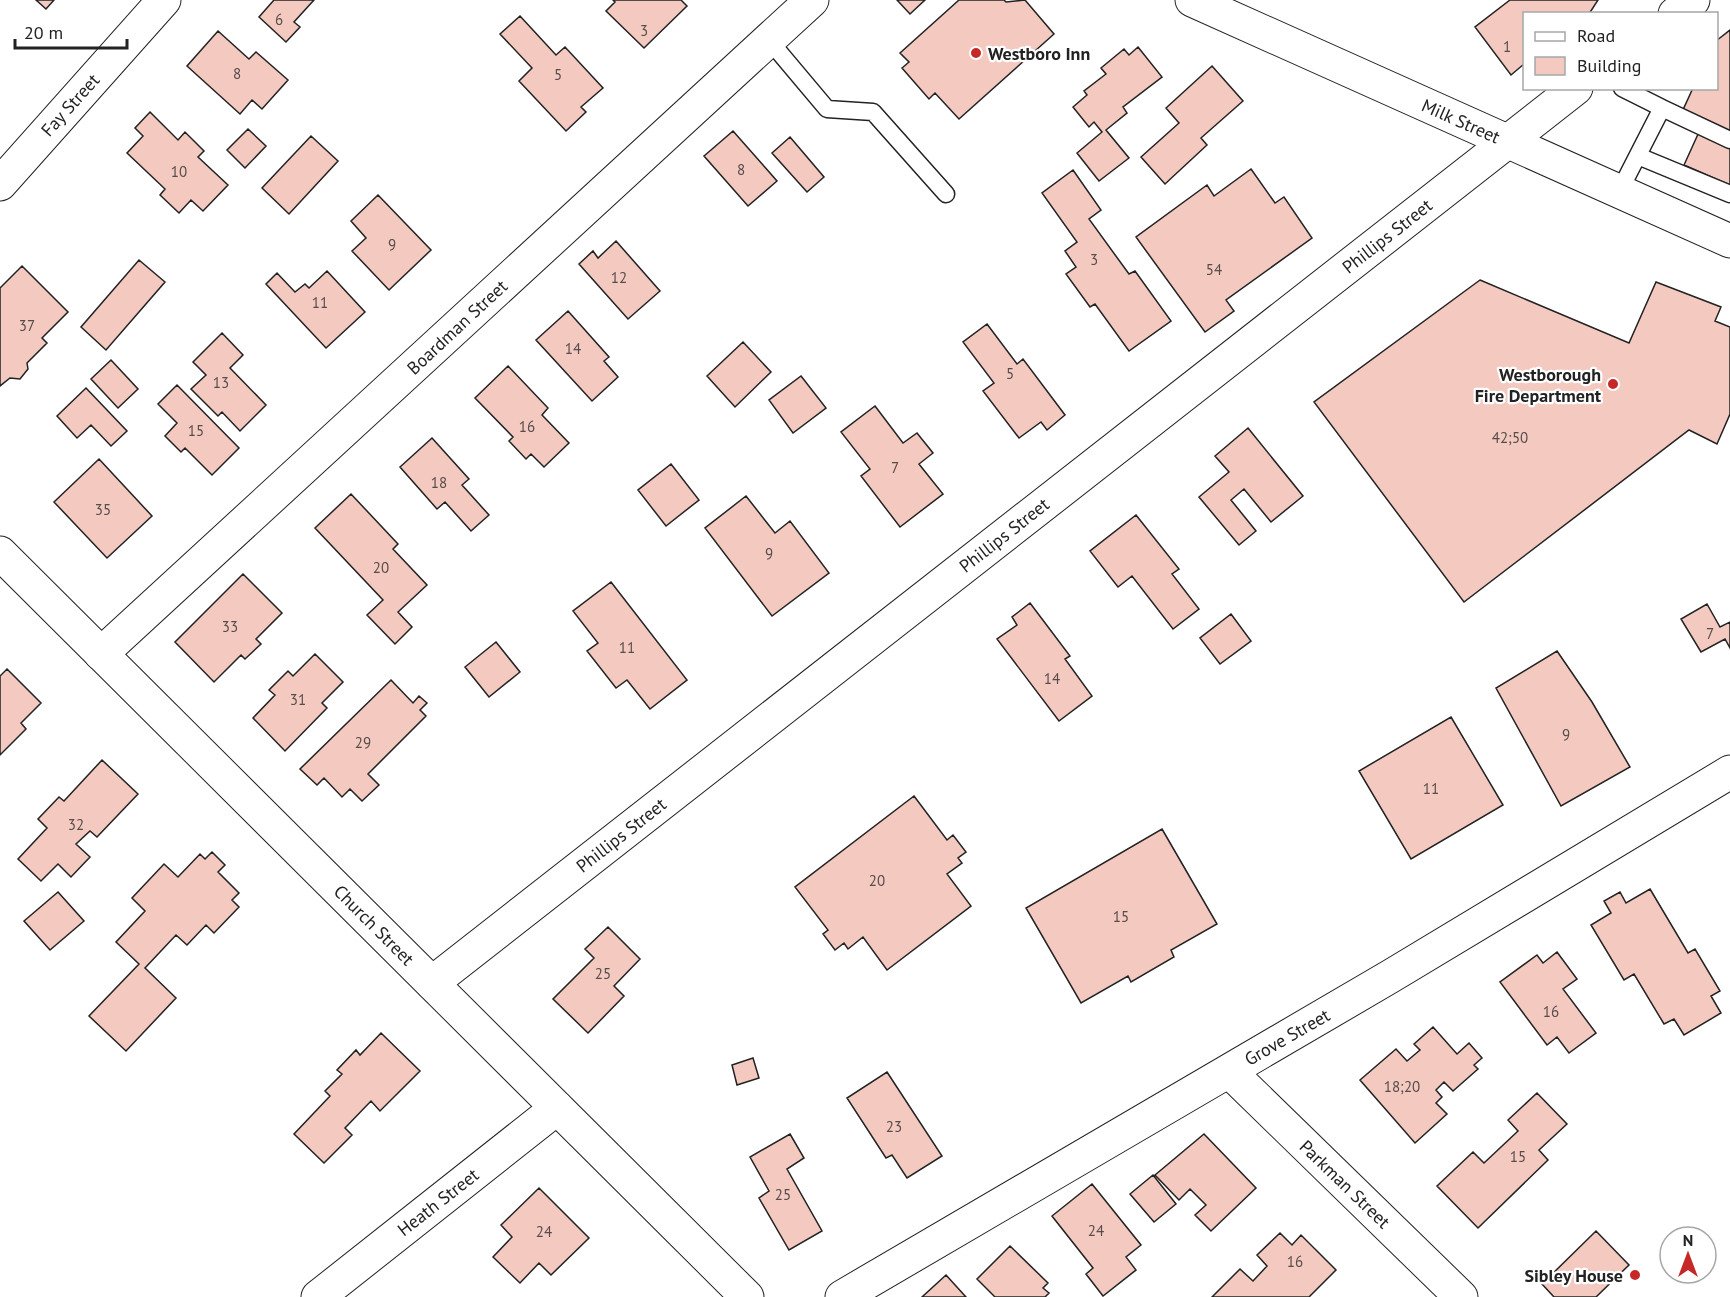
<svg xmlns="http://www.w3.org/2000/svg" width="1730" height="1297" viewBox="0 0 1730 1297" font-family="'PT Sans',sans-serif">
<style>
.building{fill:#f3c9c0;stroke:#222;stroke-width:1.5}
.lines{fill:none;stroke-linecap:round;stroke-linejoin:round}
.lane-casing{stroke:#222;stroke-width:19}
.street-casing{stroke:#222;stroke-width:35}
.secondary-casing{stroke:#222;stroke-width:35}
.lane{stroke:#fff;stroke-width:16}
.street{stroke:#fff;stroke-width:33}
.secondary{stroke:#fff;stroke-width:33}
.poi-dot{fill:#c62828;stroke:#fff;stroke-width:2}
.labels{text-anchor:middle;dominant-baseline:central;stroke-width:4.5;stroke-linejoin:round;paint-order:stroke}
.number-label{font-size:15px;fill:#564c4a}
.poi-label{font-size:18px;font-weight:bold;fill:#222;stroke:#fff;text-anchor:end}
.street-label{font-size:18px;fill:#222;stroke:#fff}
</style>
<rect width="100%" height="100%" fill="#fff"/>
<path class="building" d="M 36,0 L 54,0 L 46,9 Z
M 274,0 L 314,0 L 294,22 L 300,27 L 286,42 L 259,17 Z
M 613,0 L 681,0 L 687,6 L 644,48 L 606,11 L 615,2 Z
M 897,0 L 925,0 L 910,14 Z
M 959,0 L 1004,0 L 1006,2 L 1025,0 L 1054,34 L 959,119 L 935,93 L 929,99 L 902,68 L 909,62 L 900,53 Z
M 1510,0 L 1598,0 L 1589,14 L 1524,14 L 1524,64 L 1511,75 L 1475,27 Z
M 520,16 L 556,55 L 565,47 L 603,88 L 581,107 L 586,112 L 566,131 L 519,81 L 532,68 L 500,34 Z
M 1730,30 L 1730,134 L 1682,112 L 1693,88 L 1716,88 L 1716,41 Z
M 218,31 L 249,59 L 256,52 L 288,80 L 262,109 L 252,100 L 240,114 L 187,66 Z
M 1138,47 L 1162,77 L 1123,107 L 1127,113 L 1106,130 L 1129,158 L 1099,181 L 1077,153 L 1102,132 L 1094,122 L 1089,127 L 1073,107 L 1087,95 L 1084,91 L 1106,74 L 1101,68 L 1124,49 L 1129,55 Z
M 1212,66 L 1243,101 L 1201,138 L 1207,145 L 1165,184 L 1141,157 L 1179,123 L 1166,108 Z
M 150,112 L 178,140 L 185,132 L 204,151 L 198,157 L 228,185 L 203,211 L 191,200 L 179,213 L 160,195 L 165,189 L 127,153 L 143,136 L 135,128 Z
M 248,129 L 266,146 L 245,168 L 227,150 Z
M 733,131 L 777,181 L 748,206 L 704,156 Z
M 1699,132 L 1730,146 L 1730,185 L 1684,165 Z
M 311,136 L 338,161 L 289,214 L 262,188 Z
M 790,137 L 824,177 L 807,192 L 772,153 Z
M 1251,169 L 1275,203 L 1284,197 L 1312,238 L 1226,300 L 1234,311 L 1205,332 L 1136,237 L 1207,185 L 1214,196 Z
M 1073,170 L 1101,210 L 1089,219 L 1129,274 L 1135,271 L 1171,321 L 1129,351 L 1095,304 L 1090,307 L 1066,274 L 1076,267 L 1065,251 L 1077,242 L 1042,193 Z
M 378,195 L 431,250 L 389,290 L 352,251 L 366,238 L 351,221 Z
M 616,241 L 660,291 L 628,319 L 579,264 L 593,251 L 598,258 Z
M 139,260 L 165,282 L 106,350 L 81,327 Z
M 22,266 L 68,312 L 42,338 L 47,343 L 27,363 L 28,369 L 20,379 L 10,378 L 0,386 L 0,288 Z
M 327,271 L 365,312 L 326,348 L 266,284 L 277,273 L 295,292 L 305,284 L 309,288 Z
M 1480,280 L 1629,343 L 1656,282 L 1721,307 L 1715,321 L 1730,327 L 1730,414 L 1717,444 L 1689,430 L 1464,602 L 1314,402 Z
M 568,311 L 609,357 L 604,361 L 618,377 L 592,401 L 536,340 Z
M 987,324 L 1017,364 L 1023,359 L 1065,415 L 1047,430 L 1041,422 L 1019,438 L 983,391 L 994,383 L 963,342 Z
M 222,333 L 243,355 L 230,368 L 266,405 L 240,431 L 222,412 L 218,416 L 191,389 L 206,375 L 193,362 Z
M 743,342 L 771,372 L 735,407 L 707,376 Z
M 111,360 L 138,389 L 118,408 L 91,379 Z
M 508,366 L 548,408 L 542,415 L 569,443 L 544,467 L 531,454 L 526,459 L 509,441 L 513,437 L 475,398 Z
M 801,376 L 826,408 L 793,433 L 769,400 Z
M 177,385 L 239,448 L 212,475 L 185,448 L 181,452 L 165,436 L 177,423 L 158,404 Z
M 86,388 L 127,431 L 111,446 L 91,425 L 77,438 L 57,416 Z
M 875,406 L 903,443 L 917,433 L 933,453 L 919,464 L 943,494 L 900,527 L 861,476 L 870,469 L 841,432 Z
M 1248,428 L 1303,496 L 1271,522 L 1244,489 L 1231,500 L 1256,531 L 1239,545 L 1199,497 L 1229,472 L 1215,456 Z
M 432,438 L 469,479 L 462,485 L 489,515 L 471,531 L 445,502 L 437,509 L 400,467 Z
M 99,459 L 152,516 L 107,558 L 54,502 Z
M 671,464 L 699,500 L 666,526 L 638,490 Z
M 351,494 L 398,544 L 393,549 L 427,585 L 398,612 L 412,627 L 395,644 L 367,615 L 383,600 L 315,528 Z
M 746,496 L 775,533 L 790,521 L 829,573 L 772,616 L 705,528 Z
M 1136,515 L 1179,569 L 1172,574 L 1199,609 L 1173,629 L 1132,576 L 1118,587 L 1090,551 Z
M 243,574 L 282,613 L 256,639 L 261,644 L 245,659 L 241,655 L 214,682 L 175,642 Z
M 611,582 L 687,680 L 650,709 L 627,680 L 616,688 L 587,651 L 598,643 L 573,611 Z
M 1030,603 L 1070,656 L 1065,659 L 1092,696 L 1059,721 L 997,639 L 1017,625 L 1012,617 Z
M 1707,604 L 1720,627 L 1730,622 L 1730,648 L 1725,639 L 1701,652 L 1681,619 Z
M 1231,614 L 1251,641 L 1220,664 L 1200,638 Z
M 496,642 L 520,672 L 489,697 L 465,667 Z
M 1557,651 L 1592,702 L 1630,767 L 1561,806 L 1496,688 Z
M 315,654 L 343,682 L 322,703 L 327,708 L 285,751 L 253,718 L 275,695 L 269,690 L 288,671 L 293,676 Z
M 7,669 L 41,703 L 21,723 L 26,729 L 0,755 L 0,676 Z
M 391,680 L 413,703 L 419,696 L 427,703 L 420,710 L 426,716 L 368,774 L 379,785 L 362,801 L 350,789 L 342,797 L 324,778 L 317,785 L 300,769 Z
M 1451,717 L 1503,805 L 1411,859 L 1359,771 Z
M 102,760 L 138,794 L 97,837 L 90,831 L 76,844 L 90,857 L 71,877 L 58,864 L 41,881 L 18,859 L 47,828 L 38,819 L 59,797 L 64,801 Z
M 914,796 L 947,840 L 953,835 L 966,852 L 958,858 L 962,863 L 947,874 L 971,906 L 887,970 L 863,937 L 848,949 L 844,943 L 835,950 L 823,934 L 828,930 L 795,887 Z
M 1162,829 L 1217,924 L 1171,950 L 1174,957 L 1131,982 L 1128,976 L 1081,1003 L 1026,908 Z
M 212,852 L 225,865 L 218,872 L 239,893 L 232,900 L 239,907 L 214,933 L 206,925 L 187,945 L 176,935 L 145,968 L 176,998 L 126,1051 L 89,1016 L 139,964 L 116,942 L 145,911 L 132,898 L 164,864 L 178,877 L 200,854 L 205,859 Z
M 1650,889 L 1688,953 L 1695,949 L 1720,991 L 1711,996 L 1721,1013 L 1684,1035 L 1674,1019 L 1664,1024 L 1634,974 L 1624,980 L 1591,925 L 1611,913 L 1604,901 L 1620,892 L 1626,903 Z
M 58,892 L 84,921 L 50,950 L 24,921 Z
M 608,927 L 640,959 L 614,986 L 624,996 L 588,1033 L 553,999 L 594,958 L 585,949 Z
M 1557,952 L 1577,979 L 1563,989 L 1596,1033 L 1569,1053 L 1557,1037 L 1547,1045 L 1500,982 L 1537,955 L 1543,963 Z
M 1433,1027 L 1457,1054 L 1469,1043 L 1482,1058 L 1474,1065 L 1478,1069 L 1453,1091 L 1444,1082 L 1436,1090 L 1442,1097 L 1436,1103 L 1447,1114 L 1415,1143 L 1360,1080 L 1396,1049 L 1407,1061 L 1420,1050 L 1414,1044 Z
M 381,1033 L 420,1071 L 380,1111 L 371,1101 L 345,1128 L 352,1135 L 324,1163 L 294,1134 L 330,1096 L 325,1091 L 342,1074 L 337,1070 L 356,1050 L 360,1055 Z
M 753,1058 L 759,1078 L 737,1085 L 732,1065 Z
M 887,1072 L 942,1156 L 907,1178 L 892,1155 L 886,1158 L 847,1098 Z
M 1537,1093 L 1567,1124 L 1539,1150 L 1548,1160 L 1478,1228 L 1437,1186 L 1473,1152 L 1484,1163 L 1518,1131 L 1508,1120 Z
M 790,1134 L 804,1158 L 787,1169 L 822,1231 L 789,1250 L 759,1198 L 769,1191 L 750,1157 Z
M 1204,1134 L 1256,1188 L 1211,1231 L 1195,1215 L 1206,1205 L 1190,1189 L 1179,1200 L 1155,1175 Z
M 1153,1175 L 1176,1204 L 1154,1222 L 1130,1194 Z
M 1092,1184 L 1141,1245 L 1126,1257 L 1136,1270 L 1103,1296 L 1086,1274 L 1093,1268 L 1052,1216 Z
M 539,1188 L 589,1238 L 551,1275 L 539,1263 L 520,1283 L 493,1257 L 512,1237 L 501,1225 Z
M 1596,1231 L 1629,1265 L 1596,1297 L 1554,1297 L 1542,1284 Z
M 1280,1233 L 1292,1245 L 1301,1235 L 1336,1270 L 1309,1297 L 1212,1297 L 1240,1269 L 1253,1281 L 1267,1266 L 1257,1255 Z
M 1010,1246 L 1048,1283 L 1043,1288 L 1049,1293 L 1045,1297 L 995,1297 L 977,1279 Z
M 946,1275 L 966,1297 L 922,1297 Z"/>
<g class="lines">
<defs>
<path id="lane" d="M 769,40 L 827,109 L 873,112 L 946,194
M 1662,108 L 1730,140
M 1638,156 L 1730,194
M 1619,192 L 1662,108 L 1622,88"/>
<path id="street" d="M 1675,14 L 1693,0
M 0,184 L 164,0
M 101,654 L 812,0
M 432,983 L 1576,88
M 1229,1071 L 1461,1297
M 318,1297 L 557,1108
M 842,1297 L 1391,976 L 1730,772"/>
<path id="secondary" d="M 1192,0 L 1730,241
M 0,553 L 747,1297"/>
</defs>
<use href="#lane" class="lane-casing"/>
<use href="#street" class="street-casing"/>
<use href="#secondary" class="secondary-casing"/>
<use href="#lane" class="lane"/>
<use href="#street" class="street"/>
<use href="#secondary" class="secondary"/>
</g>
<g class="poi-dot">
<circle cx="976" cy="53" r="6"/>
<circle cx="1613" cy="384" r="6"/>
<circle cx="1635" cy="1275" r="6"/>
</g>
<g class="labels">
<g class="number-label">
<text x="279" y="19">6</text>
<text x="644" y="30">3</text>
<text x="1507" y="46">1</text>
<text x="237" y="73">8</text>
<text x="558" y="74">5</text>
<text x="741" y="169">8</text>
<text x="179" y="171">10</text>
<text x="392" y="244">9</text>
<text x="1094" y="259">3</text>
<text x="1214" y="269">54</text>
<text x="619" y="277">12</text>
<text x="320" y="302">11</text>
<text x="27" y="325">37</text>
<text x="573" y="348">14</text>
<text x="1010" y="373">5</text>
<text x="221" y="382">13</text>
<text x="527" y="426">16</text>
<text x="196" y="430">15</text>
<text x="1510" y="437">42;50</text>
<text x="895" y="467">7</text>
<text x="439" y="482">18</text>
<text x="103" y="509">35</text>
<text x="769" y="553">9</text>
<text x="381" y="567">20</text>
<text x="230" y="626">33</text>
<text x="1710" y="633">7</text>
<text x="627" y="647">11</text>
<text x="1052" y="678">14</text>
<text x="298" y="699">31</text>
<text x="1566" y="734">9</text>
<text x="363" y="742">29</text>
<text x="1431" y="788">11</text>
<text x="76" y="824">32</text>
<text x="877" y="880">20</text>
<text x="1121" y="916">15</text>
<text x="603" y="973">25</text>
<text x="1551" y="1011">16</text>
<text x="1402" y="1086">18;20</text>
<text x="894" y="1126">23</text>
<text x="1518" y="1156">15</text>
<text x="783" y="1194">25</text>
<text x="1096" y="1230">24</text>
<text x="544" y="1231">24</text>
<text x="1295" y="1261">16</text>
</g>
<g class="poi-label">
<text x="988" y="53" text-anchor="start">Westboro Inn</text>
<text x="1601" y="374">Westborough<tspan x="1601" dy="21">Fire Department</tspan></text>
<text x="1623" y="1275">Sibley House</text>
</g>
<g class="street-label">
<text transform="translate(70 105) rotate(-48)">Fay Street</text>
<text transform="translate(1461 121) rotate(24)">Milk Street</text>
<text transform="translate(1387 236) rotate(-38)">Phillips Street</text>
<text transform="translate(457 327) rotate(-43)">Boardman Street</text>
<text transform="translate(1004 535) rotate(-38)">Phillips Street</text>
<text transform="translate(621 835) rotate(-38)">Phillips Street</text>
<text transform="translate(374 925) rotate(45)">Church Street</text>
<text transform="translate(1287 1037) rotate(-30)">Grove Street</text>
<text transform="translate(1345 1184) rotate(44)">Parkman Street</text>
<text transform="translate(438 1202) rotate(-38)">Heath Street</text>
</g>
</g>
<rect x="1523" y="12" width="195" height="78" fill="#ffffff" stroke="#a7a7a7" stroke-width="1.5"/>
<rect x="1535" y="32" width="30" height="9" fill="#ffffff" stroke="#a7a7a7" stroke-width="1.5"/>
<text x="1577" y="42" font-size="18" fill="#222222">Road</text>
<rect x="1535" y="57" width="30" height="18" fill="#f3c9c0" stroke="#a7a7a7" stroke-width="1.5"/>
<text x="1577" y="72" font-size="18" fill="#222222">Building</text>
<g transform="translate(1688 1255)"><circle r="28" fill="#ffffff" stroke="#a7a7a7" stroke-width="1.5"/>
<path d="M0-4.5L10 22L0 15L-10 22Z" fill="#c62828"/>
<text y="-9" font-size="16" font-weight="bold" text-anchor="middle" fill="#222222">N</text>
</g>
<path d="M15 39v9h112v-9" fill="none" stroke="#222222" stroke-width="3"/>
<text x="24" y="39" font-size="18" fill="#222222" stroke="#ffffff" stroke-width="4.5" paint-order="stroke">20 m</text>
</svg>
